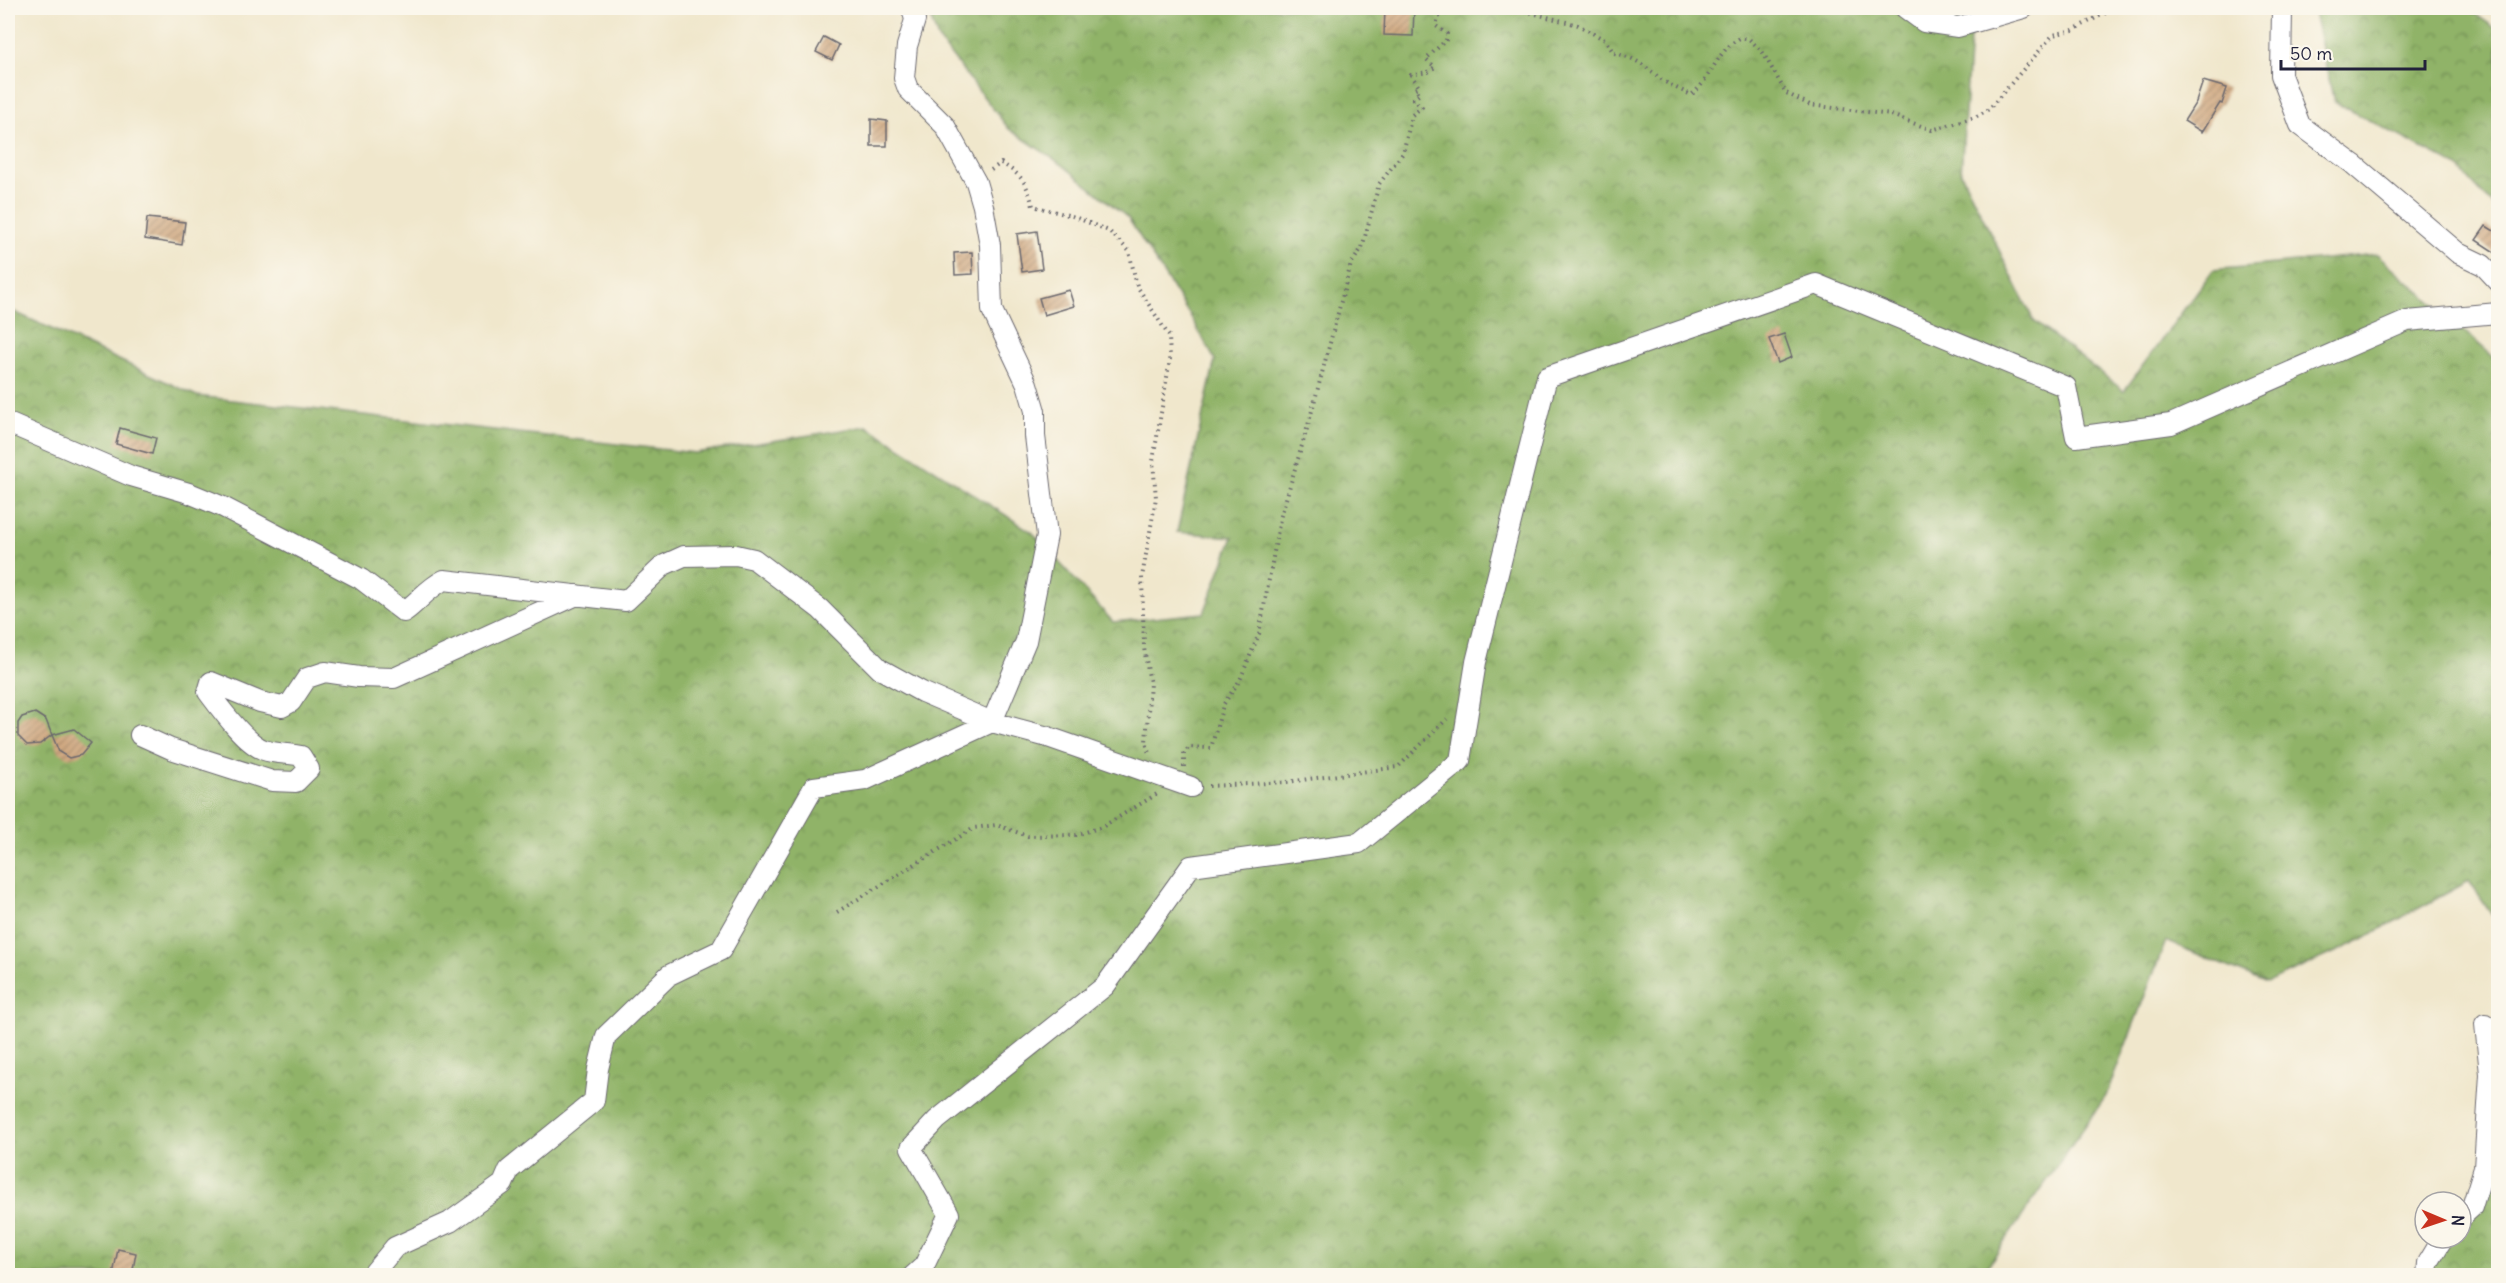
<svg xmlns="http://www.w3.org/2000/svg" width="2506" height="1283" viewBox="0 0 2506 1283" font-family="Delius,sans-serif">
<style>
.forest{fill:url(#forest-crowns);stroke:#596a52;stroke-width:1.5}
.building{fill:url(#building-hatch)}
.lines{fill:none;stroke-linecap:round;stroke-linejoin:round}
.street-casing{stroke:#6a676e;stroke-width:22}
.path{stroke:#6a676e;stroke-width:4;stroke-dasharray:1.5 4.5;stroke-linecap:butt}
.street{stroke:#fff;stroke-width:20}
</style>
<defs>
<pattern id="forest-crowns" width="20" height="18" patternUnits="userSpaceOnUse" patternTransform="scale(1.5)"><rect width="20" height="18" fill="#90b368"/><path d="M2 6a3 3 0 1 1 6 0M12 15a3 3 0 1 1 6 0" fill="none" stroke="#759157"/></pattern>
<pattern id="building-hatch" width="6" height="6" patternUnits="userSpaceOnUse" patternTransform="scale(1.5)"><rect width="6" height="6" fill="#d0a981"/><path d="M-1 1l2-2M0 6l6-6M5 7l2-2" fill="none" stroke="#a8896b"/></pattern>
</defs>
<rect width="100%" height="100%" fill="#fbf7ec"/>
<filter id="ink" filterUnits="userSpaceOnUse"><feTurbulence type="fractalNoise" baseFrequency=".0167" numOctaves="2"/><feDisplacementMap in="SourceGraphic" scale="12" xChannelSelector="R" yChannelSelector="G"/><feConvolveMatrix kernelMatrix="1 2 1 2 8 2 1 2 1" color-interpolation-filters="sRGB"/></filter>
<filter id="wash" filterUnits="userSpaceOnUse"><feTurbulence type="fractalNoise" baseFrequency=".008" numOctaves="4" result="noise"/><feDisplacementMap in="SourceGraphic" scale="24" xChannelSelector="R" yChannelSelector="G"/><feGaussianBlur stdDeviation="1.35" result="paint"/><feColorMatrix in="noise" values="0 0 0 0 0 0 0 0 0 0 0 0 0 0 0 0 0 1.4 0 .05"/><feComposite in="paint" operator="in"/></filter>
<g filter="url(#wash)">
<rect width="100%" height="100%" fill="#f0e7cc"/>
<path class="forest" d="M 927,8 L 1972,8 L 1961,173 L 2034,321 L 2124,391 L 2213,270 L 2377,254 L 2498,361 L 2498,924 L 2469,881 L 2353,944 L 2267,983 L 2166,941 L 2106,1096 L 1989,1264 L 1972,1275 L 8,1276 L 8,309 L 197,396 L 695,453 L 867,426 L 1032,532 L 1113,622 L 1204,613 L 1233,537 L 1177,532 L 1215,360 L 1189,314 L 1128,218 L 1064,166 L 1009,129 L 938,39 Z
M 2313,8 L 2466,8 L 2498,30 L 2498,211 L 2457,166 L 2334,102 Z
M 2498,1154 L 2498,1275 L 2411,1276 L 2438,1238 L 2461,1238 L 2461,1206 Z"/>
<g id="blocks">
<path class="building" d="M 1385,8 L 1414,8 L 1413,36 L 1384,35 Z
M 824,37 L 839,45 L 832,60 L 816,52 Z
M 2203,81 L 2227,88 L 2222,104 L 2220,103 L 2202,132 L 2184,121 L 2196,102 Z
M 871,119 L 887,121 L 887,146 L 871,146 Z
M 147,218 L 185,222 L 182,245 L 145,239 Z
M 2486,226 L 2499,234 L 2499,255 L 2476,240 Z
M 1037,231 L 1042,269 L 1022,272 L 1017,234 Z
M 972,252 L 973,274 L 955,275 L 954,253 Z
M 1069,290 L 1074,306 L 1044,315 L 1039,298 Z
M 1784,334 L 1792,357 L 1778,363 L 1769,339 Z
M 120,428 L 156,438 L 152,454 L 116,444 Z
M 35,713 L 46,720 L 52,735 L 74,729 L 91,743 L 81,755 L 69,758 L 59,752 L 52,735 L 40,744 L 27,745 L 18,736 L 18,723 L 22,717 Z
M 118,1249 L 136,1253 L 132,1275 L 113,1275 Z"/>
</g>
</g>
<g filter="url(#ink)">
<use href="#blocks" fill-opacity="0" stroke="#6a676e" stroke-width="1.5"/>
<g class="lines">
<defs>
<path id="street" d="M 1905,8 L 1924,22 L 1958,27 L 2024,8
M 2282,8 L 2281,75 L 2300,125 L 2353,164 L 2458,253 L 2483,265 L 2498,281
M 8,423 L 131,476 L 189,493 L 223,507 L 361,579 L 404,612 C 419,601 428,588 444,580 L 626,601 L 664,565 L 684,556 L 736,555 L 754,559 L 820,609 L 880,669 L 922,692 L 992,722 L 1048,737 L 1191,787
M 140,735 L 171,749 L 272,781 L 296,782 L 309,769 L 301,756 C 289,753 275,754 264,750 C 245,743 220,708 208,692 L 211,682 L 260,702 L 282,707 L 291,702 L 307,678 L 325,672 L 359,677 L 394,678 L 577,595
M 2461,1217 L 2472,1207 L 2484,1168 L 2490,1074 L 2485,1024
M 371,1276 L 395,1247 L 450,1222 L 503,1184 L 509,1170 L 594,1101 L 598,1069 L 606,1036 L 669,975 L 721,950 L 814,787 L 865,780 L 992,722 L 1026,641 L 1047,535 L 1035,436 L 1035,411 L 1027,384 L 992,310 L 990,245 L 983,206 L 976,182 L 945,126 L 908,89 L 904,78 L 907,46 L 915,20 L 912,8
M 913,1276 L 924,1266 L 949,1214 L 911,1148 L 937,1120 L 1105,986 L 1191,866 L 1359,843 L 1460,761 L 1476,662 L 1547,377 L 1816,284 L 2066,387 L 2076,437 L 2171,424 L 2407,321 L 2498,313
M 2427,1276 L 2428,1263 L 2443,1238"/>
</defs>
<use href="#street" class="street-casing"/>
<path class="path" d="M 1513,8 L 1578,25 L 1605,40 L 1614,53 C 1634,57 1645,66 1661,79 C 1669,85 1681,90 1691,95 C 1712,79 1715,52 1740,38 L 1749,39 L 1762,51 L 1786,93 L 1810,105 L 1891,115 L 1932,130 L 1975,117 L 1989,109 L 2053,35 L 2073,30 L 2115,8
M 991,170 L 1001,163 C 1023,176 1026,182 1033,206 L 1072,216 L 1109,231 L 1129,251 L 1137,286 L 1169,336 L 1170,359 L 1153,461 L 1156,498 L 1142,577 L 1144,648 L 1150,683 L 1146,742 L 1149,754
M 1184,767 L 1184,754 L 1189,747 L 1211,748 L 1223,705 L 1240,680 L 1259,634 L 1280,519 L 1309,422 L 1351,264 L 1362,248 L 1379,184 L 1403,153 L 1412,115 L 1422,107 L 1413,99 L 1420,94 L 1414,89 L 1419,87 L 1411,75 L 1428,72 L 1435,67 L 1426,59 L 1446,40 L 1447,34 L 1436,26 L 1438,17 L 1451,12 L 1454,8
M 1209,786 L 1287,782 L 1398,767 L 1447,719
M 837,912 L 974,828 L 996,825 L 1028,836 L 1076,835 L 1102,827 L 1157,794"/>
<use href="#street" class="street"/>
</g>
</g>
<rect width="2506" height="1283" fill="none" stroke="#fbf7ec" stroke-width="30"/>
<g transform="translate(2443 1220) rotate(92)"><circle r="28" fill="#fbf7ec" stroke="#a4a2a5" stroke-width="1.5"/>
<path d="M0-4.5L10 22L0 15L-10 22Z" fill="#c8321e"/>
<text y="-9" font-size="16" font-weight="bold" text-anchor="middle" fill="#22223b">N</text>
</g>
<path d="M2281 60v9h144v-9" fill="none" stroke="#22223b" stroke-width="3"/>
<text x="2290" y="60" font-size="18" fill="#22223b" stroke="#fbf7ec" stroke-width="4.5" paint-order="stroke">50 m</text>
</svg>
